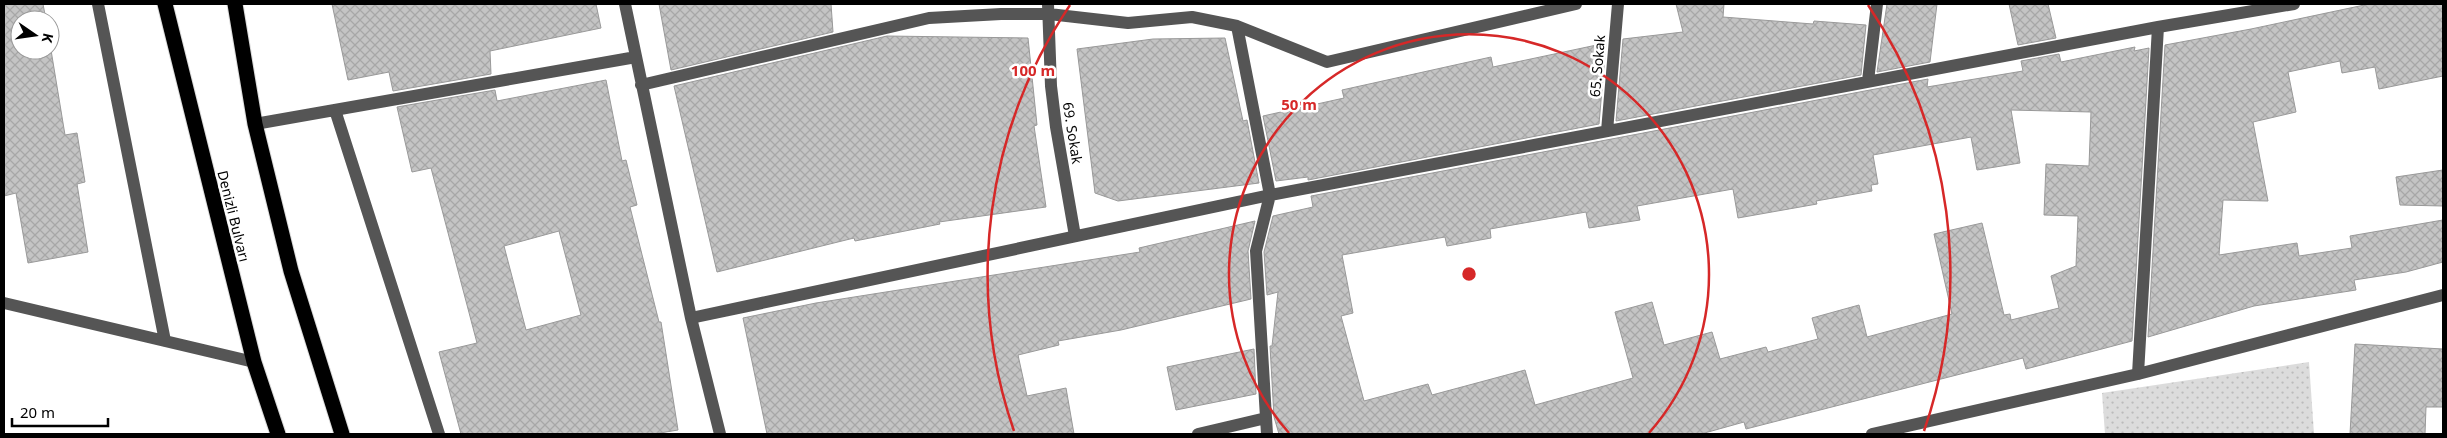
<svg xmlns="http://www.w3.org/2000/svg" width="2447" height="438" viewBox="0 0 2447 438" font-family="'Noto Sans',sans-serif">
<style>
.park{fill:url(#park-dots)}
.building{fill:url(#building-cross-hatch);stroke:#999;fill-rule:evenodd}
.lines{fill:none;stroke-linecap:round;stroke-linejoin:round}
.highway-casing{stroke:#dbdbdb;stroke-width:17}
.minor{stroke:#555;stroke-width:12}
.highway{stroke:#000;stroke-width:15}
.ring{fill:none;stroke:#d62828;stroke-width:2.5}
.labels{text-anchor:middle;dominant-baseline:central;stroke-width:5;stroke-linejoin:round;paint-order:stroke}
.street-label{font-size:14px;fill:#000;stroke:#fff}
.centre{fill:#d62828;stroke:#fff;stroke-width:2.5}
.ring-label{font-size:15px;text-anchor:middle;font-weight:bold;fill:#d62828;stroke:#fff;stroke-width:5;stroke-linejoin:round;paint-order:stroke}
</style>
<defs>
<pattern id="park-dots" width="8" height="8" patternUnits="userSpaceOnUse" patternTransform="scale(1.25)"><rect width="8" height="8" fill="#dcdcdc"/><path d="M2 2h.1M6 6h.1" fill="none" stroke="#bbb" stroke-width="1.8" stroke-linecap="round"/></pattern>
<pattern id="building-cross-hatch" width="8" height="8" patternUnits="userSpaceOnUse" patternTransform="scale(1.25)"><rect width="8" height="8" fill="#c4c4c4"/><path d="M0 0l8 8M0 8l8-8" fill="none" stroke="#a7a7a7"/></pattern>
</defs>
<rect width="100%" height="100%" fill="#fff"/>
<path class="park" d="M 2309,362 L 2314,434 L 2105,434 L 2102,393 Z"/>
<path class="building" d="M 4,4 L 43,4 L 46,20 L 20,20 L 20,50 L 50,50 L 50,44 L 65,135 L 77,133 L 85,182 L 77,184 L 88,252 L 28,263 L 16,193 L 4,196 Z
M 332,4 L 596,4 L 601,28 L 490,51 L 491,74 L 393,91 L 389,72 L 348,80 Z
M 659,4 L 831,4 L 833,32 L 671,70 Z
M 1676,4 L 1724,4 L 1723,17 L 1813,24 L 1814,21 L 1866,25 L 1861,75 L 1616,121 L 1623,39 L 1683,32 Z
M 1887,4 L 1937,4 L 1930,62 L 1877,72 Z
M 2009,4 L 2048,4 L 2056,38 L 2018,45 Z
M 2369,4 L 2443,4 L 2443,76 L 2379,89 L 2375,67 L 2342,73 L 2340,61 L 2288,72 L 2296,112 L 2253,122 L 2268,201 L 2223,200 L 2219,255 L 2297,243 L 2299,256 L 2352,248 L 2350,236 L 2443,220 L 2443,262 L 2406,272 L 2354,280 L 2356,290 L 2254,306 L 2148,337 L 2165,45 L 2251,29 Z
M 887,36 L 1028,38 L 1037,125 L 1034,126 L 1046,207 L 939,222 L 940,224 L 855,241 L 854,238 L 717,272 L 674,86 Z
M 1225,38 L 1243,121 L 1247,120 L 1259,183 L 1118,201 L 1095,193 L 1077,49 L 1153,39 Z
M 1606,43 L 1599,124 L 1308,180 L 1308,177 L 1276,181 L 1263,116 L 1344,98 L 1342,90 L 1491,57 L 1493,67 Z
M 2135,47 L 2134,51 L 2149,48 L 2132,341 L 2026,369 L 2023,358 L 1746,429 L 1744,422 L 1701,434 L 1279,434 L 1274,417 L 1270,346 L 1272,346 L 1278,292 L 1267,295 L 1264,252 L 1273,216 L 1313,207 L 1311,196 L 1928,79 L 1927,87 L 2023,71 L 2021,61 L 2059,54 L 2061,62 ZM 2011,110 L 2091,112 L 2089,166 L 2046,164 L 2044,215 L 2078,216 L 2076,266 L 2051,276 L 2059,308 L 2011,320 L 2010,314 L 2004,315 L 1982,223 L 1934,234 L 1952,314 L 1867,337 L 1859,305 L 1812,318 L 1818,339 L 1768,352 L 1766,347 L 1720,359 L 1712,332 L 1664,345 L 1652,302 L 1615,312 L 1633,378 L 1535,405 L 1525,370 L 1432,395 L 1428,384 L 1364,401 L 1341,316 L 1353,313 L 1342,255 L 1445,237 L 1447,246 L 1491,238 L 1490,229 L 1586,212 L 1589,228 L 1640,220 L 1637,206 L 1733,189 L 1738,218 L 1817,204 L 1816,201 L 1872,191 L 1871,185 L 1878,184 L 1873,155 L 1971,137 L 1977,170 L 2020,163 Z
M 606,80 L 622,161 L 626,160 L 637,205 L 630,207 L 659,322 L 661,322 L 678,430 L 654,434 L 461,434 L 439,352 L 477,343 L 431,168 L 412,172 L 397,107 L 495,90 L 497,101 ZM 559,231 L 581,315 L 526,330 L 504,246 Z
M 2443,170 L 2443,206 L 2400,205 L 2396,177 Z
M 1255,221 L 1248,251 L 1251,299 L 1121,330 L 1058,341 L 1059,345 L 1018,355 L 1027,396 L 1066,388 L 1074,434 L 767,434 L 743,318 L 816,303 L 1140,252 L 1139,248 Z
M 2355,344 L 2443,349 L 2443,407 L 2426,407 L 2425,434 L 2350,434 Z
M 1254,349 L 1256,394 L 1176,410 L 1167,367 Z"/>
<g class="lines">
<defs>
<path id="highway" d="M 165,4 L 254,362 L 278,434
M 235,4 L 255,124 L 291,271 L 342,434"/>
</defs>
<use href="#highway" class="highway-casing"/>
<path class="minor" d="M 98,4 L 165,341
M 625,4 L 691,318 L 720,434
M 1048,4 L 1051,86 L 1056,127 L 1075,236
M 1237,26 L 1270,195 L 1256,251 L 1267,434
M 1868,81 L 1877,4
M 641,85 L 929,18 L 1001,14 L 1049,14 L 1128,23 L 1192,17 L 1237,26 L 1327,62 L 1576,4
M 335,110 L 439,434
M 255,124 L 636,57
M 1607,131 L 1618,4
M 4,303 L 254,362
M 691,318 L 1270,195 L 2158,27 L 2294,4
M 2138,374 L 2158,27
M 1198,434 L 1266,418
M 1872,434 L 2138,374 L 2443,295"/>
<use href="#highway" class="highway"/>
</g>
<g class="ring">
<path d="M1289 433A240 240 0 1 1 1649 433"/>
<path d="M1014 431A481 481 0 0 1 1070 5M1868 5A481 481 0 0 1 1924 431"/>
</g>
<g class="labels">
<g class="street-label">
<text transform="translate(1597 66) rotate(-85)">65. Sokak</text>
<text transform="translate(1073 133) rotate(81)">69. Sokak</text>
<text transform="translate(234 216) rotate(76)">Denizli Bulvarı</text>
</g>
</g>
<circle cx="1469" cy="274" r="8" class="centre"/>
<g class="ring-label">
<text x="1033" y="76">100 m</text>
<text x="1299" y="110">50 m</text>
</g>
<rect width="2447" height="438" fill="none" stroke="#000000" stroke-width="10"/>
<g transform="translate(35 35) rotate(103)"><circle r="24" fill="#ffffff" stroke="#999999"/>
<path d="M0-4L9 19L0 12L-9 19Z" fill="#000000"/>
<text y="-8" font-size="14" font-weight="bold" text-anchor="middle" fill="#000000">K</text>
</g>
<path d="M12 418v8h96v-8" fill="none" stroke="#000000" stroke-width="2.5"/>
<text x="20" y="418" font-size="15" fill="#000000" stroke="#ffffff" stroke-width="4" paint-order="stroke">20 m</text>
</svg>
